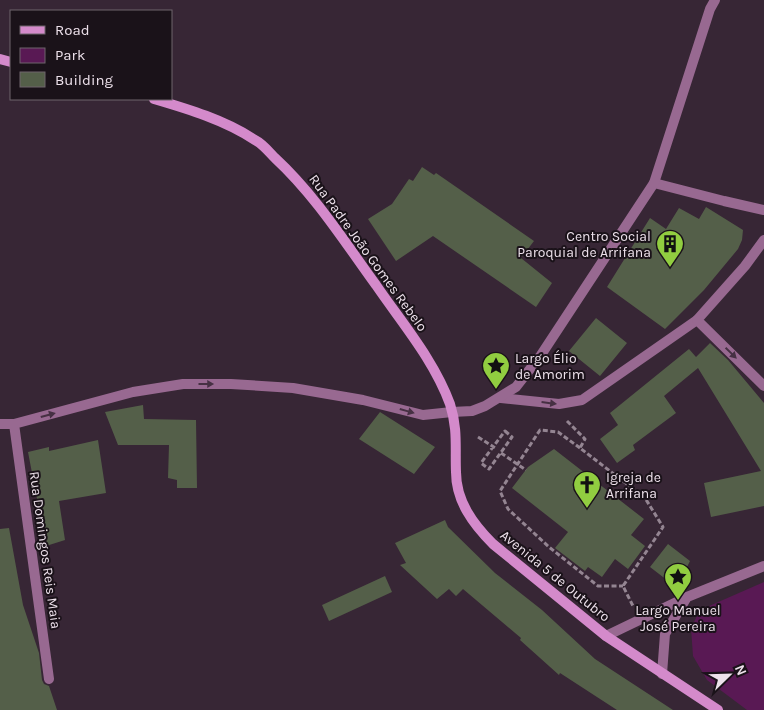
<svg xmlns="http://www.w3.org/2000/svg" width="764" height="710" viewBox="0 0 764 710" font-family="Karla,sans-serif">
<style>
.green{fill:#591954}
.building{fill:#545f49}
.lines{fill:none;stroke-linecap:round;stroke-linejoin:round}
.path{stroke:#948592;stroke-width:3;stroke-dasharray:5 2.5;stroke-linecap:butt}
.pedestrian{stroke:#986991;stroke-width:10}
.minor{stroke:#986991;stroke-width:10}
.tertiary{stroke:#986991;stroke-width:10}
.secondary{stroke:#d48acb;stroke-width:10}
.oneway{fill:#463043}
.labels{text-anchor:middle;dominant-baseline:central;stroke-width:4;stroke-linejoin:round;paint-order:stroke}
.poi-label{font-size:14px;fill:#ede1eb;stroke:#1a1219;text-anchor:start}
.street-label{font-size:14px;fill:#ede1eb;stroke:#1a1219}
</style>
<rect width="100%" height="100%" fill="#372635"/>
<path class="green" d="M 764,582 L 764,710 L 747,710 L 707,680 L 693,656 L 691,628 L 700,610 Z"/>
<path class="building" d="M 422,167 L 434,175 L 436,173 L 534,241 L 521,258 L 552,283 L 536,307 L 433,236 L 396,261 L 368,219 L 392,204 L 409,179 L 413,181 Z
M 706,207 L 743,230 L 742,240 L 738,249 L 704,290 L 665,329 L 607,287 L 650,218 L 666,229 L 679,208 L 699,219 Z
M 596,318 L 627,343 L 600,376 L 569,351 Z
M 710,343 L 728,360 L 764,403 L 764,506 L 711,517 L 704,483 L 761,471 L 698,368 L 664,396 L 676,413 L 633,445 L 635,450 L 617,463 L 600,439 L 618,425 L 610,413 L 689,349 L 696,357 Z
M 143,405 L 144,419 L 196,420 L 197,488 L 177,488 L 177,480 L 168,478 L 169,445 L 118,445 L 105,412 Z
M 380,412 L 435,447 L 414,474 L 359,439 Z
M 98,440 L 106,493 L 59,501 L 65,540 L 46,546 L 28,452 L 49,447 L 49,451 Z
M 554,449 L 644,519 L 631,535 L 645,546 L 628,569 L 615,559 L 602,577 L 588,567 L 585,571 L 555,548 L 568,532 L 512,488 L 528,467 Z
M 445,520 L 448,527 L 495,573 L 542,610 L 595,659 L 673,710 L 617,710 L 560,673 L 559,675 L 520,640 L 521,638 L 463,589 L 456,596 L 449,589 L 437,599 L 400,565 L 406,563 L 395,543 Z
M 9,528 L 23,605 L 39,653 L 42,680 L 44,684 L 49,686 L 57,710 L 0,710 L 0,529 Z
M 668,544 L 690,561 L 683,575 L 672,584 L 650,567 Z
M 385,576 L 392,592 L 329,621 L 322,605 Z"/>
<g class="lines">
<path class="path" d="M 567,421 L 585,439 L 580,448 L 645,498 L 663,527 L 623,586 L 633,606
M 505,431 L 512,437 L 489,469 L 481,463 Z
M 478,437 L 497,449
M 580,448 L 558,432 L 540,430 L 500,491 L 508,509 L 549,547 L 598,586 L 623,586
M 501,453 L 526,470"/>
<path class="pedestrian" d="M 501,398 L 559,404 L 582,400 L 697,320"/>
<path class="minor" d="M 654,183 L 724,201 L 764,210
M 764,240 L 745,266 L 697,320 L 764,386
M 0,424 L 14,424 L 133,392 L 183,384 L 231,384 L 293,388 L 363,400 L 423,415 L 452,412
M 14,424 L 49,679
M 606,636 L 687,597 L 764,566
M 662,674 L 665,634 L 687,597"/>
<path class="tertiary" d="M 452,412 L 472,411 L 485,406 L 516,387 L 541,355 L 654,183 L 710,9 L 715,0"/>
<path class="secondary" d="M 0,59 L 11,62
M 154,99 C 188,109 225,120 255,140 C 263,144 269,152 275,158 C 315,195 344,241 376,285 C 402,323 434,360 450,404 C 458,429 455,447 456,472 C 456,501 473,524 493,544 L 606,636 L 718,710"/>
</g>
<defs><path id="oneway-solid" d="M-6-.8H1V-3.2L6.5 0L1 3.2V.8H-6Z" transform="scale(1.25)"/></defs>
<g class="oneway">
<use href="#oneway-solid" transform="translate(731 353) rotate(44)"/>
<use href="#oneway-solid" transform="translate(206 384)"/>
<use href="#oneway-solid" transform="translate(549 403) rotate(7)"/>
<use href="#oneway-solid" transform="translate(407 411) rotate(16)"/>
<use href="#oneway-solid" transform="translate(48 415) rotate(-15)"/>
</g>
<defs>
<symbol id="building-pin" viewBox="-11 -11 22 30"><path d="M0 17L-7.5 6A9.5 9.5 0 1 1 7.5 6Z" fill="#91cd40" stroke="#1a1219"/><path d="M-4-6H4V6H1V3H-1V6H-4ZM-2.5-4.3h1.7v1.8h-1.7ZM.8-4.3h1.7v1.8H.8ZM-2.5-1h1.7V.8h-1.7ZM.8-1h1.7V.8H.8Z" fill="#111"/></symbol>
<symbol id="sight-pin" viewBox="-11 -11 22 30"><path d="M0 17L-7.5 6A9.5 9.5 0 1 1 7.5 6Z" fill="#91cd40" stroke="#1a1219"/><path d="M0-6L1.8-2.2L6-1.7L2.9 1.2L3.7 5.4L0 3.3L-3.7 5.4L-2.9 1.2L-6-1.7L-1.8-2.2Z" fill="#111"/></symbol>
<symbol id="church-pin" viewBox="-11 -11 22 30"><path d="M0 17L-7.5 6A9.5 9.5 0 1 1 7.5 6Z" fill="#91cd40" stroke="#1a1219"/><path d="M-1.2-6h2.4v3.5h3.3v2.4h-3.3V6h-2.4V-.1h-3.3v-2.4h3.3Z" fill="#111"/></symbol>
</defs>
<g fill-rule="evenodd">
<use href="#building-pin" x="654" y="228" width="32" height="43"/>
<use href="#sight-pin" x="480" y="350" width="32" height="43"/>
<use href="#church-pin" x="571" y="469" width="32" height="43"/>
<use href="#sight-pin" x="662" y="561" width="32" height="43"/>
</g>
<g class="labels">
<g class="poi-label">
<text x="651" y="236" text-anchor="end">Centro Social<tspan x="651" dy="16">Paroquial de Arrifana</tspan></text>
<text x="515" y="358">Largo Élio<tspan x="515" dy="16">de Amorim</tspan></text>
<text x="606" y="477">Igreja de<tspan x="606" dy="16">Arrifana</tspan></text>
<text x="678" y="610" text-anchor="middle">Largo Manuel<tspan x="678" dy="16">José Pereira</tspan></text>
</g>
<g class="street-label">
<text transform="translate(368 253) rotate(54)">Rua Padre João Gomes Rebelo</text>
<text transform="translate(45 550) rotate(82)">Rua Domingos Reis Maia</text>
<text transform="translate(555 576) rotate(39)">Avenida 5 de Outubro</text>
</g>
</g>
<rect x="10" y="10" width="162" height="90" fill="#1a1219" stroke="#6e656d"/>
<rect x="20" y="26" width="25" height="8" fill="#d48acb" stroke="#6e656d"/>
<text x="55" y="35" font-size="15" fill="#ede1eb">Road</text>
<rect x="20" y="48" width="25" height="15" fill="#591954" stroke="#6e656d"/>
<text x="55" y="60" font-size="15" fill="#ede1eb">Park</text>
<rect x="20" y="72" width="25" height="15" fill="#545f49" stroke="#6e656d"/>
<text x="55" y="85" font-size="15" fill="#ede1eb">Building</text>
<g transform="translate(729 675) rotate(67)" stroke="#1a1219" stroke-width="4" paint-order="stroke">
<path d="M0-4L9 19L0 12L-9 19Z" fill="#ede1eb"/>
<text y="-8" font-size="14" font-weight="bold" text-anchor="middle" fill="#ede1eb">N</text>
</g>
</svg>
